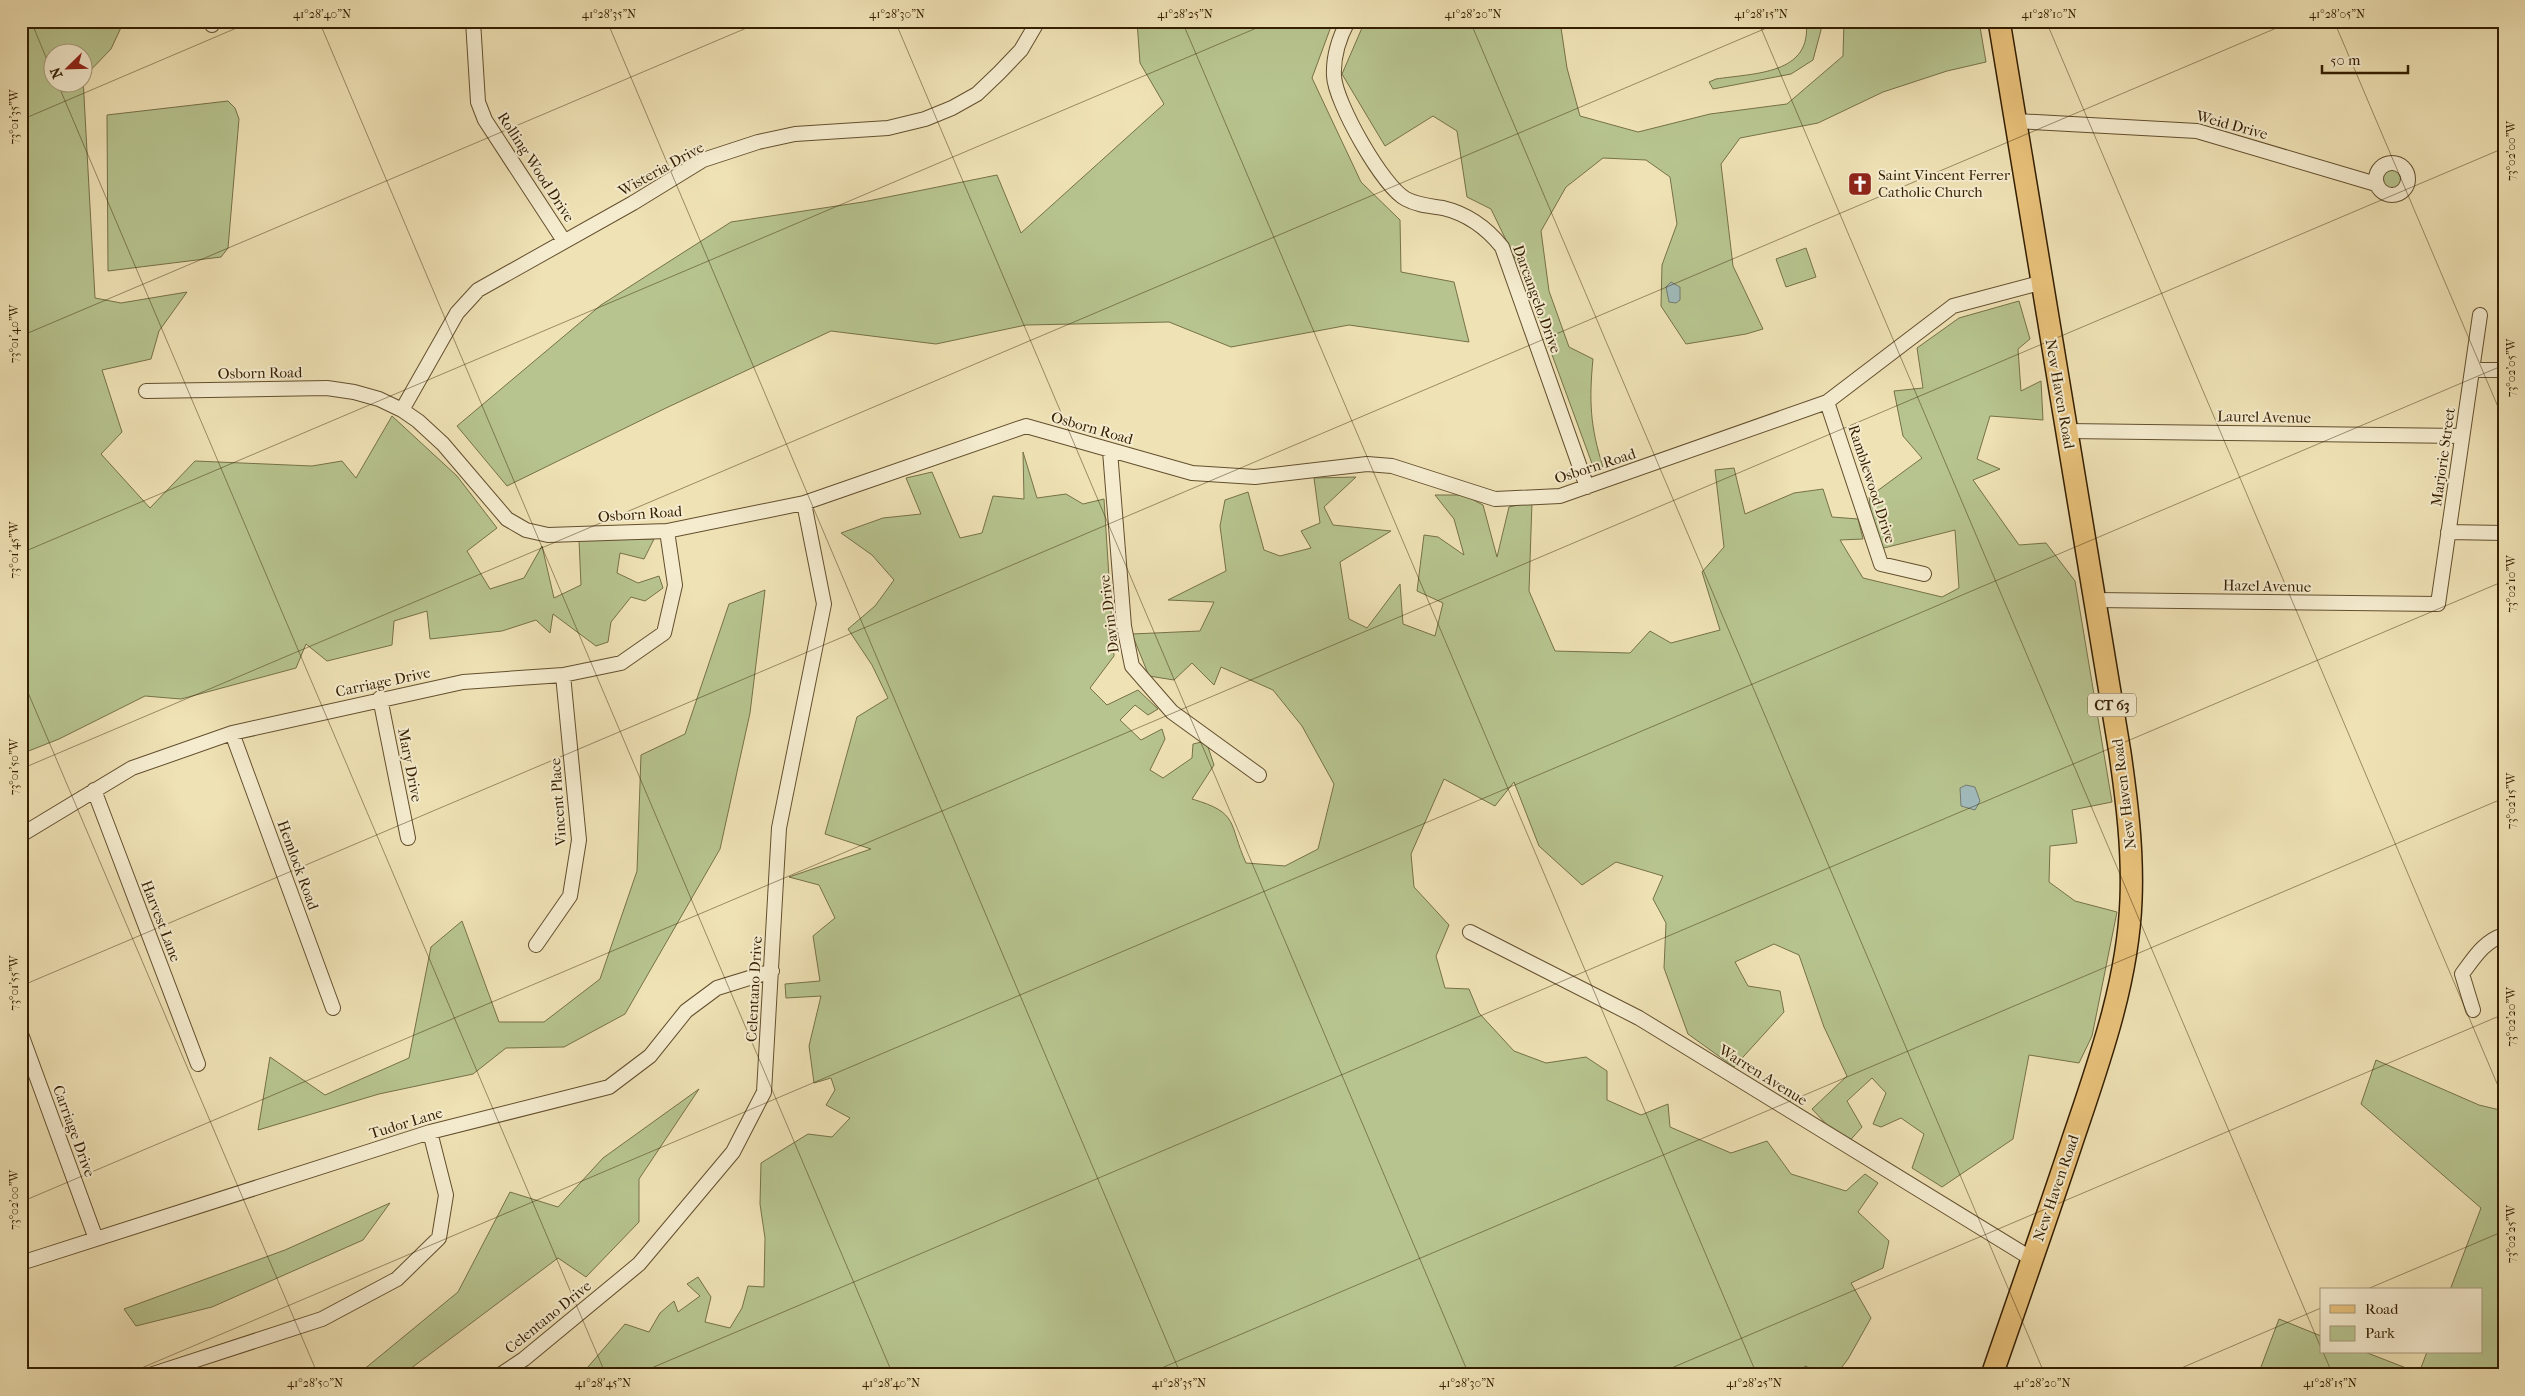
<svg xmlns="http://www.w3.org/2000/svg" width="2525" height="1396" viewBox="0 0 2525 1396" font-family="'IM FELL French Canon',serif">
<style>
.green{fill:#b7c48f;stroke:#767148;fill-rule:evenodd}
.water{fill:#a0baba;stroke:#757c70}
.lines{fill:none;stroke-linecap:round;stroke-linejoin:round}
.minor-casing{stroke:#634f2e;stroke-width:16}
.primary-casing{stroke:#341e01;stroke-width:24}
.minor{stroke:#f5eccf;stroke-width:14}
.primary{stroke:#e8c17a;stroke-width:21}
.ticks{fill:none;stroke:#341e01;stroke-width:1;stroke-opacity:0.45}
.labels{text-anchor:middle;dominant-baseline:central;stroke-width:4;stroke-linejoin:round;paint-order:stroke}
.shield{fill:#f5eccf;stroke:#6e5c3f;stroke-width:1}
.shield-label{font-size:14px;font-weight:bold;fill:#341e01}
.street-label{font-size:15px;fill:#341e01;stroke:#f5eccf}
.poi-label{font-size:15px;fill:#341e01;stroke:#f5eccf;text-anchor:start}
.neatline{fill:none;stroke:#341e01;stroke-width:2}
.ticks-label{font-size:12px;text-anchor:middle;fill:#341e01}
</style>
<rect width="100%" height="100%" fill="#efe2b5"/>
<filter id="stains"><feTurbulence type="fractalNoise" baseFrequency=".004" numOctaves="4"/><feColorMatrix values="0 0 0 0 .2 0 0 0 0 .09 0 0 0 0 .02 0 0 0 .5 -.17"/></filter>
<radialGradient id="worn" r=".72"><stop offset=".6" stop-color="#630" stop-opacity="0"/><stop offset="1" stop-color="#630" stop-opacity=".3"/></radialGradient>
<path class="green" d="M 21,21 L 124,21 L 111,49 L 83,78 L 95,298 L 121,303 L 187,292 L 159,331 L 151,359 L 102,370 L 122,432 L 101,454 L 150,508 L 195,461 L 312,466 L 342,461 L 356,478 L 392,416 L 457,476 L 497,528 L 467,551 L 490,589 L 524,578 L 542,546 L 554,598 L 581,585 L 579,540 L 654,539 L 644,559 L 620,553 L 617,573 L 638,583 L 659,576 L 663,588 L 645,601 L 631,597 L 611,622 L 608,642 L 596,646 L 553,614 L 550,633 L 536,620 L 502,631 L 430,639 L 427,611 L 394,621 L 392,645 L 327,661 L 306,644 L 296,668 L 181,699 L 145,696 L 59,739 L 21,754 ZM 52,52 L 82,52 L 82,82 L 52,82 Z
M 1137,21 L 1333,21 L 1312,78 L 1361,182 L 1400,220 L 1401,272 L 1454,282 L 1469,342 L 1349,325 L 1231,347 L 1169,322 L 1026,325 L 936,344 L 831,331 L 666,408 L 507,486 L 457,426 L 601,305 L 731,222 L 863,202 L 997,175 L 1021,233 L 1164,104 L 1140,63 Z
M 1365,21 L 1560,21 L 1567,68 L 1580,116 L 1638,132 L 1710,114 L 1787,104 L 1843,56 L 1844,21 L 1979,21 L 1986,62 L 1947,71 L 1883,92 L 1818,123 L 1740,138 L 1721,164 L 1733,266 L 1763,329 L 1746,334 L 1686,344 L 1661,306 L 1662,265 L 1677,224 L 1670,177 L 1646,160 L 1603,158 L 1566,187 L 1541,231 L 1549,291 L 1569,347 L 1593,359 C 1589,401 1590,426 1603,467 L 1594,469 L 1522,273 L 1491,209 L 1467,197 L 1457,131 L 1433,116 L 1385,146 L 1342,74 Z
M 1806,21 L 1820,21 L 1821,30 L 1813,60 L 1791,74 L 1713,89 L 1709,82 L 1716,79 C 1754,73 1813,75 1806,21 Z
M 228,101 L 235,108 L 239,119 L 228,248 L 221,257 L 108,271 L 107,115 Z
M2381 179a11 11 0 1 1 22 0a11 11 0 1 1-22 0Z
M 1806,248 L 1816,277 L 1786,287 L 1776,259 Z
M 2019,301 L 2030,339 L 2018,349 L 2021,391 L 2041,381 L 2043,420 L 1990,416 L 1977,459 L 2000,469 L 1973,480 L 2019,545 L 2046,543 L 2075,581 L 2112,802 L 2072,810 L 2077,843 L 2050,846 L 2049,882 L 2075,901 L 2117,912 L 2092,1036 L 2079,1063 L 2029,1055 L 2013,1139 L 1942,1187 L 1912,1168 L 1924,1134 L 1901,1118 L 1881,1127 L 1873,1124 L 1886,1093 L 1872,1078 L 1847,1101 L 1862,1127 L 1846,1145 L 1812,1109 L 1847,1076 L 1824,1027 L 1799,955 L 1774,944 L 1735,962 L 1748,986 L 1780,991 L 1784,1012 L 1734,1067 L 1688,1034 L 1664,968 L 1666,923 L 1653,899 L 1663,876 L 1616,862 L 1582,885 L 1539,846 L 1514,782 L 1495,806 L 1444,779 L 1411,854 L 1414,887 L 1449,925 L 1436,956 L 1445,988 L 1469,989 L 1479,1013 L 1514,1051 L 1546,1063 L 1586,1057 L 1607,1071 L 1607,1100 L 1641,1115 L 1668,1104 L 1670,1127 L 1731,1153 L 1767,1141 L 1791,1174 L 1846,1191 L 1865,1174 L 1878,1183 L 1858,1212 L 1889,1241 L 1883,1268 L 1851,1283 L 1871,1318 L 1848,1359 L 1836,1375 L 1825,1375 L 1805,1366 L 1803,1375 L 581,1375 L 625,1324 L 649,1332 L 660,1313 L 674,1301 L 678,1312 L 700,1296 L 687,1284 L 698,1277 L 711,1297 L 705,1322 L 730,1328 L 742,1308 L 748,1286 L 764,1287 L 765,1238 L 760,1204 L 761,1163 L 808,1134 L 832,1137 L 850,1118 L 826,1105 L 835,1090 L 831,1078 L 814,1083 L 809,1046 L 821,996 L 786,998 L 785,984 L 820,981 L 813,936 L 835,918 L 819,885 L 789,877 L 871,849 L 825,834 L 857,717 L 888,698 L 872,665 L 848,629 L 875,606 L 894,580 L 872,555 L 841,533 L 883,518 L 921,514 L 906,478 L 932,472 L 960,538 L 982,533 L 993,496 L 1024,499 L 1023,452 L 1037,498 L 1066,494 L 1083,504 L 1104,499 L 1114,656 L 1090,688 L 1107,705 L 1138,690 L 1158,709 L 1148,715 L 1135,705 L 1120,720 L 1141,740 L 1162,729 L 1165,739 L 1150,770 L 1163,778 L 1192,758 L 1193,744 L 1206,741 L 1214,765 L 1192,799 C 1240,813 1228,823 1246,863 L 1285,866 L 1318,849 L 1334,784 L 1302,726 L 1273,690 L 1221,667 L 1214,685 L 1192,663 L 1174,680 L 1149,676 L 1132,634 L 1200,631 L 1214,602 L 1168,600 L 1226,571 L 1220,526 L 1225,500 L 1248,492 L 1264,550 L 1280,556 L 1311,548 L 1301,531 L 1320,523 L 1314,478 L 1356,477 L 1324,507 L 1333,525 L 1391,531 L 1340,562 L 1349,619 L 1367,628 L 1400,584 L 1403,624 L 1435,636 L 1443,603 L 1417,591 L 1424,535 L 1438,537 L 1464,555 L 1454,519 L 1435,495 L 1464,495 L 1483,505 L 1497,557 L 1509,507 L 1532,502 L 1529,591 L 1555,651 L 1630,653 L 1650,631 L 1671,643 L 1720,630 L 1702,572 L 1724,547 L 1715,470 L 1734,468 L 1745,514 L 1794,493 L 1823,489 L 1832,517 L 1858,519 L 1863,539 L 1840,540 L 1863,578 L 1942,597 L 1959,588 L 1955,530 L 1876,550 L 1869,497 L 1922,458 L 1903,436 L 1894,391 L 1923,388 L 1917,348 L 1959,318 Z
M 765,590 L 750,713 L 720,849 L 625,1014 L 564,1047 L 506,1048 L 473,1074 L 379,1094 L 258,1130 L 270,1057 L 325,1095 L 409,1058 L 431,947 L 462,921 L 499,1022 L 544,1022 L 600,979 L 637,871 L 641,755 L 685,734 L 729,604 Z
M 2376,1060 L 2479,1105 L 2504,1111 L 2504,1375 L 2258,1375 L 2279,1319 L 2321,1336 L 2321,1352 L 2365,1352 L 2419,1373 L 2427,1352 L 2481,1352 L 2481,1290 L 2450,1290 L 2481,1208 L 2361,1104 Z
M 699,1089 L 639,1179 L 639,1222 L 586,1277 L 558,1258 L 402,1375 L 357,1375 L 458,1292 L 510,1192 L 558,1207 L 603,1158 Z
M 390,1203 L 363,1240 L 212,1307 L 136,1326 L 124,1309 L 285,1250 Z"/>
<path class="water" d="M 1671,282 L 1680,287 L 1680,300 L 1676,303 L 1669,302 L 1666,287 Z
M 1966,785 L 1975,787 L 1980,801 L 1975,810 L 1961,806 L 1960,788 Z"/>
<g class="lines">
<defs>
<path id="minor" d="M 212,21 L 212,25
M 473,21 L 478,102 L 485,120 L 564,241
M 1348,21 C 1339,38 1333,57 1334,76 C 1335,102 1383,187 1406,199 C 1417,205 1430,206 1443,208 C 1468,214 1486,227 1502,247 L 1587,487
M 2016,121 L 2197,131 L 2376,184
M2376 179a16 16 0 1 1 32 0a16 16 0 1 1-32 0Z
M 2473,370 L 2504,370
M 146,391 L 327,388 L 354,392 L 379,399 L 402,410 L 418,421 L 443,444 L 507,519 L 526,530 L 548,535 L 667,531 L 804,503 L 1026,426 L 1192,473 L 1255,477 L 1367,464 L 1392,466 L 1495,499 L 1560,496 L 1827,402 L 1953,306 L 2040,283
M 1827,402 L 1881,564 L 1924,574
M 402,410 L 457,313 L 478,290 L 633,203 L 703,160 L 758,142 L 795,134 L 888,128 L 925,119 L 952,108 L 977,94 L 999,73 L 1021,50 L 1038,21
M 2067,431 L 2461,436
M 1110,451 L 1124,626 L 1132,666 L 1172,712 L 1259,775
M 2448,532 L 2504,533
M 2095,600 L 2438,604 L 2480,315
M 380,698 L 408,838
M 232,733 L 333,1008
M 94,790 L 198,1064
M 21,835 L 132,768 L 232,733 L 463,682 L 563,675 L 621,663 L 664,633 L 675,585 L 667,531
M 1470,932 L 1639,1018 L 2032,1259
M 536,945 L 570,896 L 579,840 L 563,675
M 2473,1010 L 2462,974 C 2474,958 2484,941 2504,935
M 21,1034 L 96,1239
M 21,1263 L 430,1132 L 609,1087 L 650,1056 L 686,1011 L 717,988 L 772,971
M 150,1375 L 322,1319 L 397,1279 L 439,1238 L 446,1195 L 430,1132
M 500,1375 L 524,1359 L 639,1264 L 733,1152 L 764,1092 L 779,828 L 824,604 L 804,503"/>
<path id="primary" d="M 1992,1375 C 2019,1297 2046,1220 2072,1142 C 2098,1065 2128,983 2131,900 C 2133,850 2127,802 2120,753 L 1999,21"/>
</defs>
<use href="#minor" class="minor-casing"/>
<use href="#primary" class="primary-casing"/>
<use href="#minor" class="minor"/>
<use href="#primary" class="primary"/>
</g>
<path class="ticks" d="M 31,21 L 52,72M 319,21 L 893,1375M 607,21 L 1181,1375M 895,21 L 1469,1375M 1182,21 L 1757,1375M 1470,21 L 2045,1375M 1758,21 L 2321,1348M 2046,21 L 2504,1100M 2334,21 L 2504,421M 57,82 L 606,1375M 21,120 L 253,21M 21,336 L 763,21M 21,553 L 1273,21M 21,676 L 318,1375M 21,769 L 1783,21M 21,986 L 2293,21M 21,1202 L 2504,148M 2365,1290 L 2504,1231M 2323,1352 L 2333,1375M 21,1354 L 30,1375M 125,1375 L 2504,365M 635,1375 L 2504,581M 1145,1375 L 2504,798M 1655,1375 L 2504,1014M 2165,1375 L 2321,1308"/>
<defs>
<symbol id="church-square" viewBox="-11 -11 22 22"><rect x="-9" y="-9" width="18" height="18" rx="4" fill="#8f2418" stroke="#f5eccf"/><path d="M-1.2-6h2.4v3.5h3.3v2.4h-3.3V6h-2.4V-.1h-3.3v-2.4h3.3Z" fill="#fff"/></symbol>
</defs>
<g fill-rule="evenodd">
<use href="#church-square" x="1846" y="170" width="28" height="28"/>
</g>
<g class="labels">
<rect class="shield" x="2088" y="693.5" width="48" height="23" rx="4"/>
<g class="shield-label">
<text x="2112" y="705">CT 63</text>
</g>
<g class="street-label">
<text transform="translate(2232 125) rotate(15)">Weid Drive</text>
<text transform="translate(536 167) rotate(57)">Rolling Wood Drive</text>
<text transform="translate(661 169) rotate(-29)">Wisteria Drive</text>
<text transform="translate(1537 299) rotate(70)">Darcangelo Drive</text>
<text transform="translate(260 373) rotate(-1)">Osborn Road</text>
<text transform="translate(2060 394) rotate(80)">New Haven Road</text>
<text transform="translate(2264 417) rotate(1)">Laurel Avenue</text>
<text transform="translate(1092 428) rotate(16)">Osborn Road</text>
<text transform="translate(2443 457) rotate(-82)">Marjorie Street</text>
<text transform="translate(1595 466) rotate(-18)">Osborn Road</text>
<text transform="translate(1872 484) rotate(72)">Ramblewood Drive</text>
<text transform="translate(640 514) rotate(-4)">Osborn Road</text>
<text transform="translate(2267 586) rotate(1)">Hazel Avenue</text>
<text transform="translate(1109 614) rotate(-97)">Davin Drive</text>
<text transform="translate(383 682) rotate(-12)">Carriage Drive</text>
<text transform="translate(410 765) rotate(79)">Mary Drive</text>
<text transform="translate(2124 794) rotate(-97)">New Haven Road</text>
<text transform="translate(558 802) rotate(-94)">Vincent Place</text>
<text transform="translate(298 865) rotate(70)">Hemlock Road</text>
<text transform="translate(161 921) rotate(69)">Harvest Lane</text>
<text transform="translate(754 989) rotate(-87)">Celentano Drive</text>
<text transform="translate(1763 1075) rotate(32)">Warren Avenue</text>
<text transform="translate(406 1123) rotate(-17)">Tudor Lane</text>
<text transform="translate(74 1131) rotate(70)">Carriage Drive</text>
<text transform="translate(2056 1188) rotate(-71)">New Haven Road</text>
<text transform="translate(548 1317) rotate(-39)">Celentano Drive</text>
</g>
<g class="poi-label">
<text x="1878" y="175">Saint Vincent Ferrer<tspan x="1878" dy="17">Catholic Church</tspan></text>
</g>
</g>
<rect width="2525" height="1396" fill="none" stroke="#efe2b5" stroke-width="55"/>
<rect x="2320" y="1288" width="162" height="65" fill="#f5eccf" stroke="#a89a7d"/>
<rect x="2330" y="1305" width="25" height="8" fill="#e8c17a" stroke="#a89a7d"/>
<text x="2365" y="1314" font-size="15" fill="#341e01">Road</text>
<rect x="2330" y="1326" width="25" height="15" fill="#b7c48f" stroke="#a89a7d"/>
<text x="2365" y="1338" font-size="15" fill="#341e01">Park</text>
<g transform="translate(68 68) rotate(247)"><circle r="24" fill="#f5eccf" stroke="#a89a7d"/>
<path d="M0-4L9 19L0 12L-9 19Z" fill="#8f2418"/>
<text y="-8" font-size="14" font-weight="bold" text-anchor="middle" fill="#341e01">N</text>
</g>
<path d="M2322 65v8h86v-8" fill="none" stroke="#341e01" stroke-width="2.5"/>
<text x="2330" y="65" font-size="15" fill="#341e01" stroke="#f5eccf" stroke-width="4" paint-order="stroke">50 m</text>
<rect x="28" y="28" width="2470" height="1340" class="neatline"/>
<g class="ticks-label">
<text x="322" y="18">41°28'40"N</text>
<text x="609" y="18">41°28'35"N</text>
<text x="897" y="18">41°28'30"N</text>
<text x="1185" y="18">41°28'25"N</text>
<text x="1473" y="18">41°28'20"N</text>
<text x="1761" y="18">41°28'15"N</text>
<text x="2049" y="18">41°28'10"N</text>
<text x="2337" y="18">41°28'05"N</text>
<text transform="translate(14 117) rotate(-90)" y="4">73°01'35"W</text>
<text transform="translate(2511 151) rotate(-90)" y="4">73°02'00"W</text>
<text transform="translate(14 334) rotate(-90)" y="4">73°01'40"W</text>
<text transform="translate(2511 368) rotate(-90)" y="4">73°02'05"W</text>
<text transform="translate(14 550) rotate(-90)" y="4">73°01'45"W</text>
<text transform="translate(2511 584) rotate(-90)" y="4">73°02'10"W</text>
<text transform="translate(14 767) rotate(-90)" y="4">73°01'50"W</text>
<text transform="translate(2511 801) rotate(-90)" y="4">73°02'15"W</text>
<text transform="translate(14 983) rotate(-90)" y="4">73°01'55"W</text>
<text transform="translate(2511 1017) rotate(-90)" y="4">73°02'20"W</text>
<text transform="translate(14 1200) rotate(-90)" y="4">73°02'00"W</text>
<text transform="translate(2511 1234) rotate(-90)" y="4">73°02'25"W</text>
<text x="315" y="1387">41°28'50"N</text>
<text x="603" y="1387">41°28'45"N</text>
<text x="891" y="1387">41°28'40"N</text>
<text x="1179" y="1387">41°28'35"N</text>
<text x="1467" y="1387">41°28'30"N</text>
<text x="1754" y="1387">41°28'25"N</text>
<text x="2042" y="1387">41°28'20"N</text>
<text x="2330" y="1387">41°28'15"N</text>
</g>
<rect width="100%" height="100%" filter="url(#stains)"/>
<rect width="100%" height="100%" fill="url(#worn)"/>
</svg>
